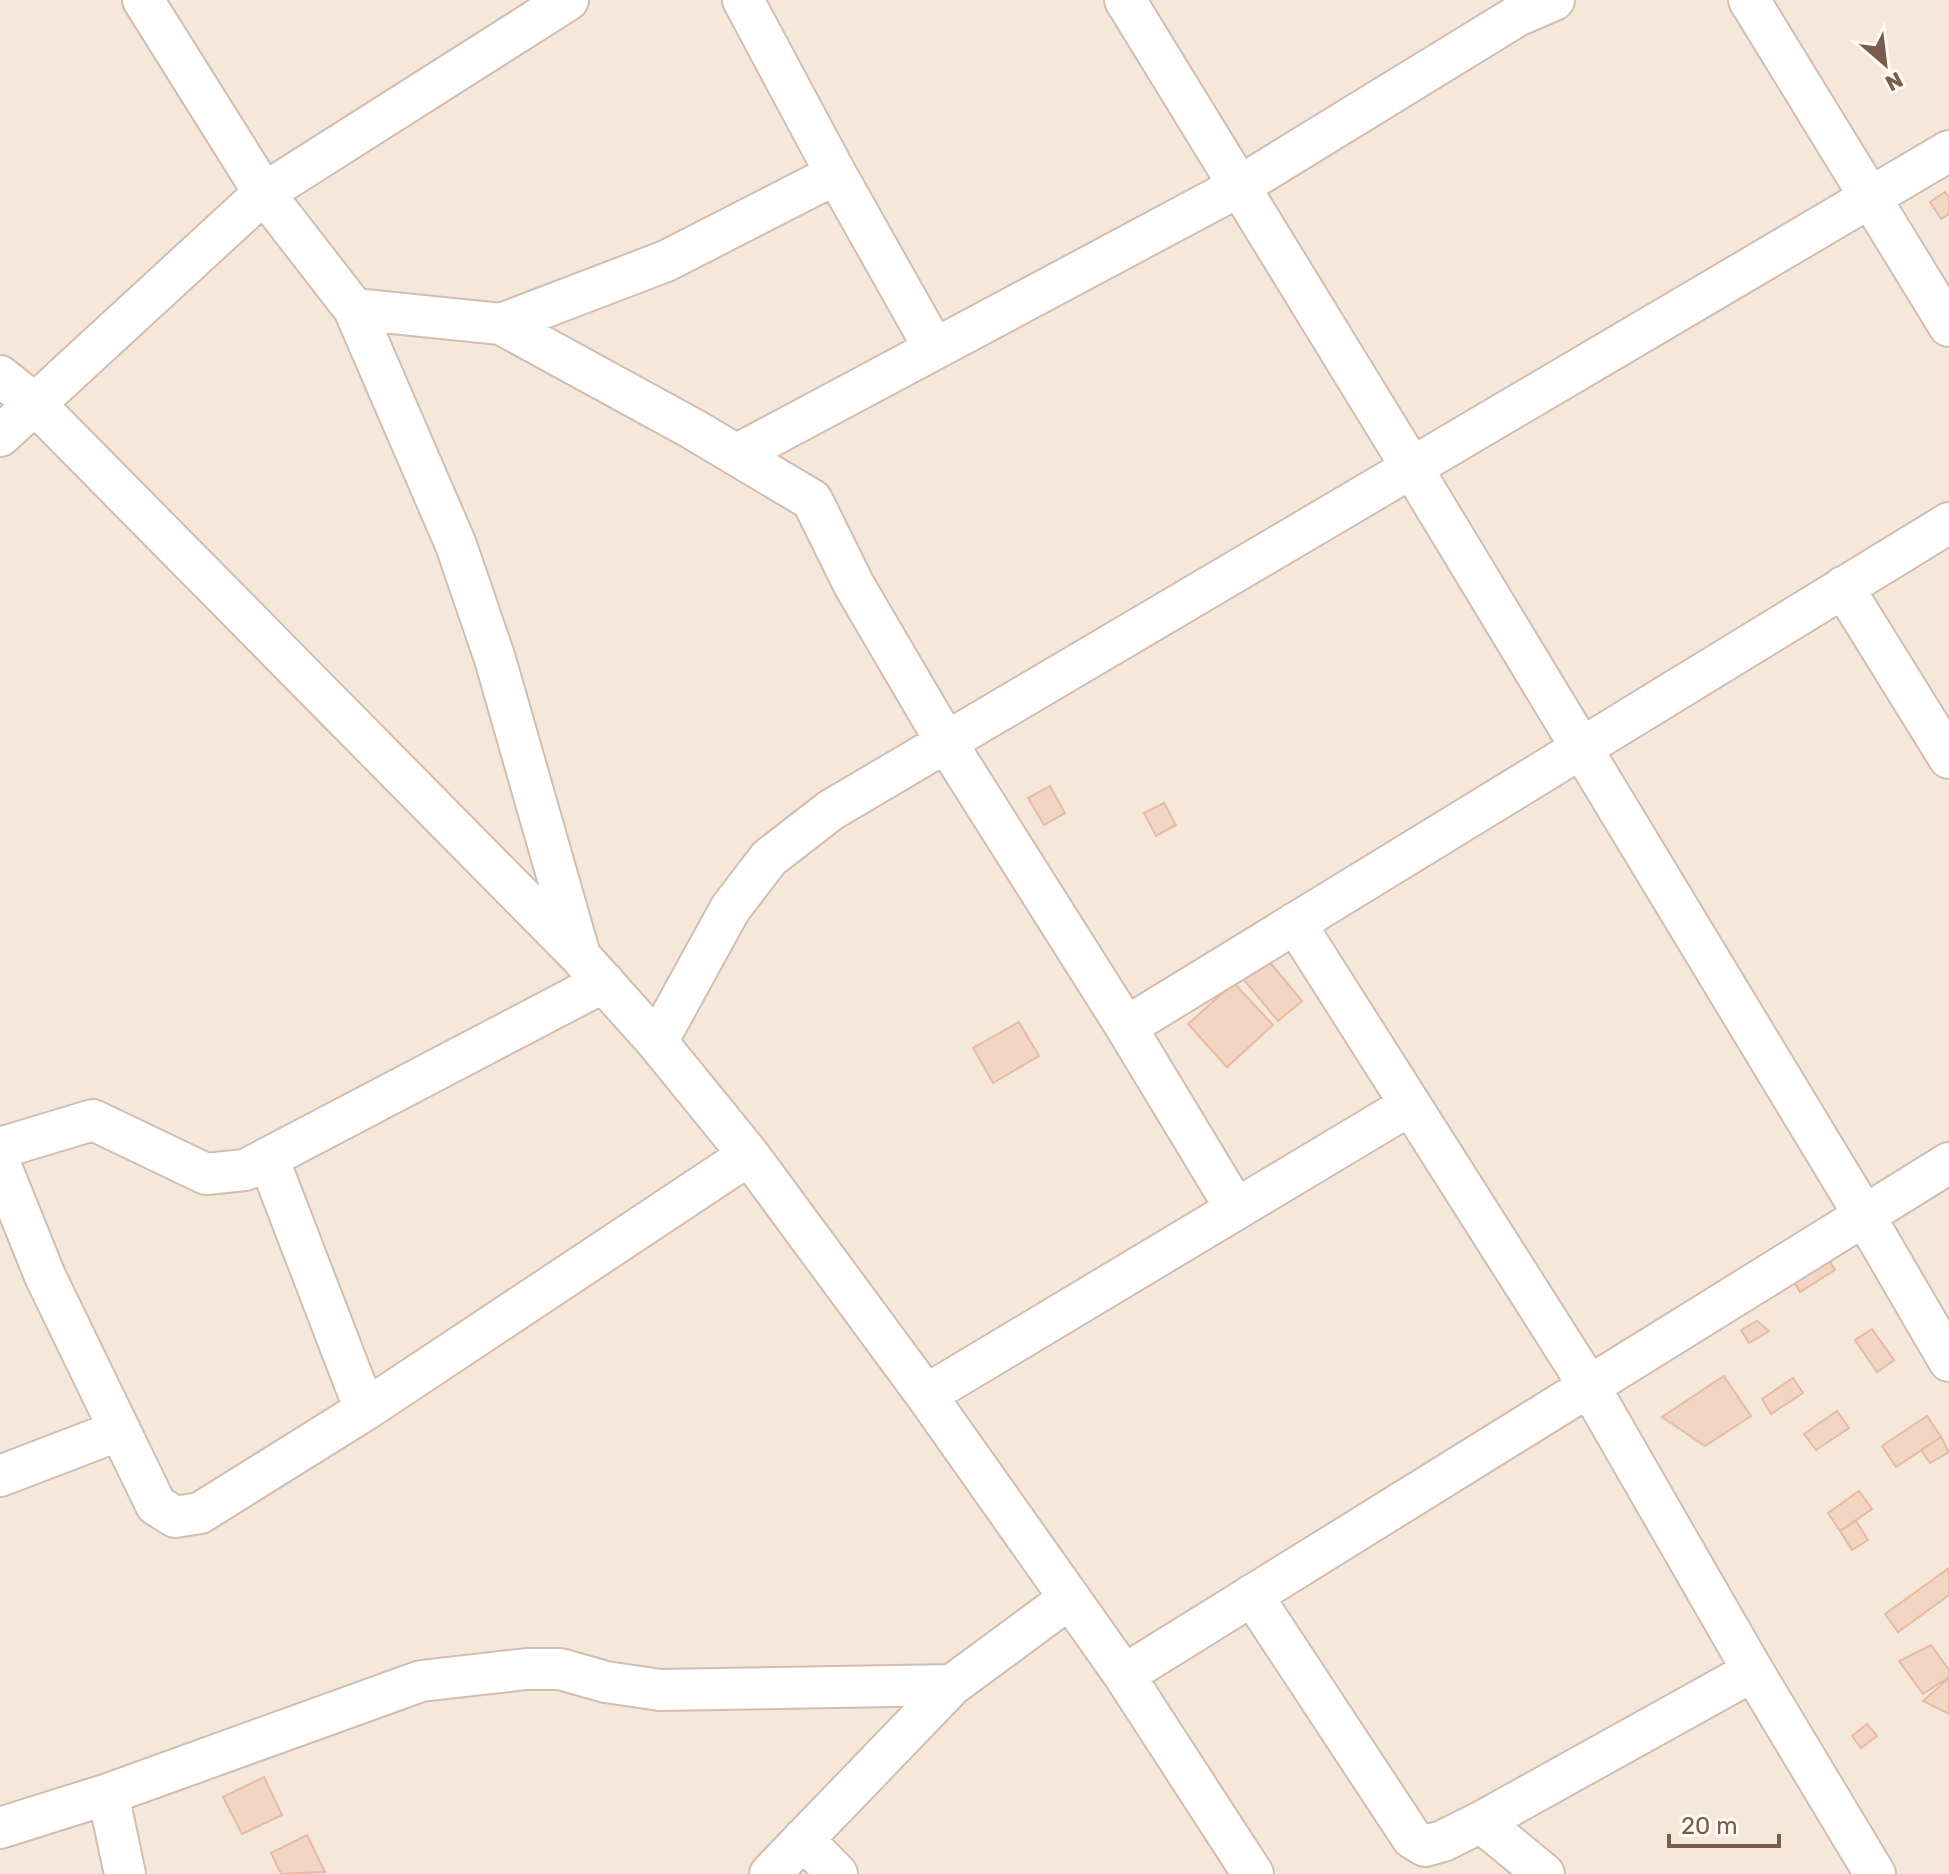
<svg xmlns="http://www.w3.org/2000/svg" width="1949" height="1874" viewBox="0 0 1949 1874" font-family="Rubik,sans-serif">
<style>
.residential{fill:#f5e8da}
.building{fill:#f3d5c3;stroke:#e6bba3;stroke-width:2}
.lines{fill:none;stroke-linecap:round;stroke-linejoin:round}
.minor-casing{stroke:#d1beb0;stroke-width:44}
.minor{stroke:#fff;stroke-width:40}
</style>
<rect width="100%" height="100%" fill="#fdf6ec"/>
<path class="residential" d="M 0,0 L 1949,0 L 1949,1874 L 0,1874 Z"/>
<path class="building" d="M 1945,192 L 1949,197 L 1949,214 L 1941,219 L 1930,202 Z
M 1050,786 L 1065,813 L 1044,825 L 1028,798 Z
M 1164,803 L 1176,825 L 1156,836 L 1144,813 Z
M 1268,960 L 1302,1001 L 1278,1021 L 1244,980 Z
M 1234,983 L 1273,1025 L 1227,1067 L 1188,1024 Z
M 1019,1022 L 1039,1056 L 993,1083 L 973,1048 Z
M 1824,1252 L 1835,1270 L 1800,1292 L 1789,1273 Z
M 1757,1321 L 1769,1331 L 1749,1343 L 1741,1330 Z
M 1872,1329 L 1894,1360 L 1877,1372 L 1855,1340 Z
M 1724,1376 L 1751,1416 L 1705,1446 L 1662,1417 Z
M 1793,1378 L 1803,1393 L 1771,1414 L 1762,1399 Z
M 1837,1411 L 1849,1428 L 1816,1450 L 1804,1434 Z
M 1927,1416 L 1941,1437 L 1896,1467 L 1882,1446 Z
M 1941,1437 L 1949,1452 L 1930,1463 L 1921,1450 Z
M 1859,1491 L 1872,1509 L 1840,1531 L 1828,1513 Z
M 1856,1521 L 1868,1540 L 1852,1550 L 1840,1531 Z
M 1949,1568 L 1949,1595 L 1898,1632 L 1885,1614 Z
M 1931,1645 L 1949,1670 L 1949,1677 L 1923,1694 L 1899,1661 Z
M 1949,1678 L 1949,1714 L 1923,1701 Z
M 1867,1724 L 1877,1736 L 1861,1748 L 1852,1736 Z
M 264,1777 L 282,1815 L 242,1834 L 223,1797 Z
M 307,1835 L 325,1872 L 281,1874 L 271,1853 Z"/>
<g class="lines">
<defs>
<path id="minor" d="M 143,0 L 264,193 L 354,309 L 456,545 L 495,659 L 579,952
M 743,0 L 836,174 L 934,348
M 1125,0 L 1412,468 L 1864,1215 L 1949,1361
M 1749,0 L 1949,326
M 354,309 L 501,324 L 666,261 L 836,174
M 501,324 L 693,429 L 812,500 L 854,585 L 946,742 L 1126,1027 L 1236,1209
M 0,376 L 35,404 L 580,956 L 657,1042 L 749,1155 L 926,1395 L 1124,1675 L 1253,1874
M 0,436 L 264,193 L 568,0
M 736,455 L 1240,186 L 1517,16 L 1554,0
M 1843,587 L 1949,758
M 1295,923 L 1589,1386 L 1753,1671 L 1875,1874
M 1126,1027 L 1949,523
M 657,1042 L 730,909 L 769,858 L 831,810 L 1949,151
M 0,1148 L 93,1120 L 206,1174 L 245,1170 L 268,1158 L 365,1410
M 268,1158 L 604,982
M 0,1164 L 45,1276 L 156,1505 L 175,1517 L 200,1513 L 365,1410 L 749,1155
M 926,1395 L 1410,1105
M 0,1476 L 120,1430
M 1252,1595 L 1412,1838 L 1425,1846 L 1443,1841 L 1481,1822 L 1753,1671
M 1124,1675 L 1949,1163
M 108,1794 L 125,1874
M 1481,1822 L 1544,1874
M 0,1828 L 108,1794 L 421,1681 L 526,1669 L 560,1669 L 606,1682 L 660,1690 L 952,1685
M 803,1839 L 837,1874
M 770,1874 L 952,1685 L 1070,1598"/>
</defs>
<use href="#minor" class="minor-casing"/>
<use href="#minor" class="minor"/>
</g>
<g transform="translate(1885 64) rotate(152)" stroke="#fffaf3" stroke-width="6" paint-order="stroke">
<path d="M0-6L14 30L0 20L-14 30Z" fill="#7a5c4d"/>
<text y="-12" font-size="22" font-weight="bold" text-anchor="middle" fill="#7a5c4d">N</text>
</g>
<path d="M1669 1834v12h110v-12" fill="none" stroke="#7a5c4d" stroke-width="4"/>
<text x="1681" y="1834" font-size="24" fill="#7a5c4d" stroke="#fffaf3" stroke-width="6" paint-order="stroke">20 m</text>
</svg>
